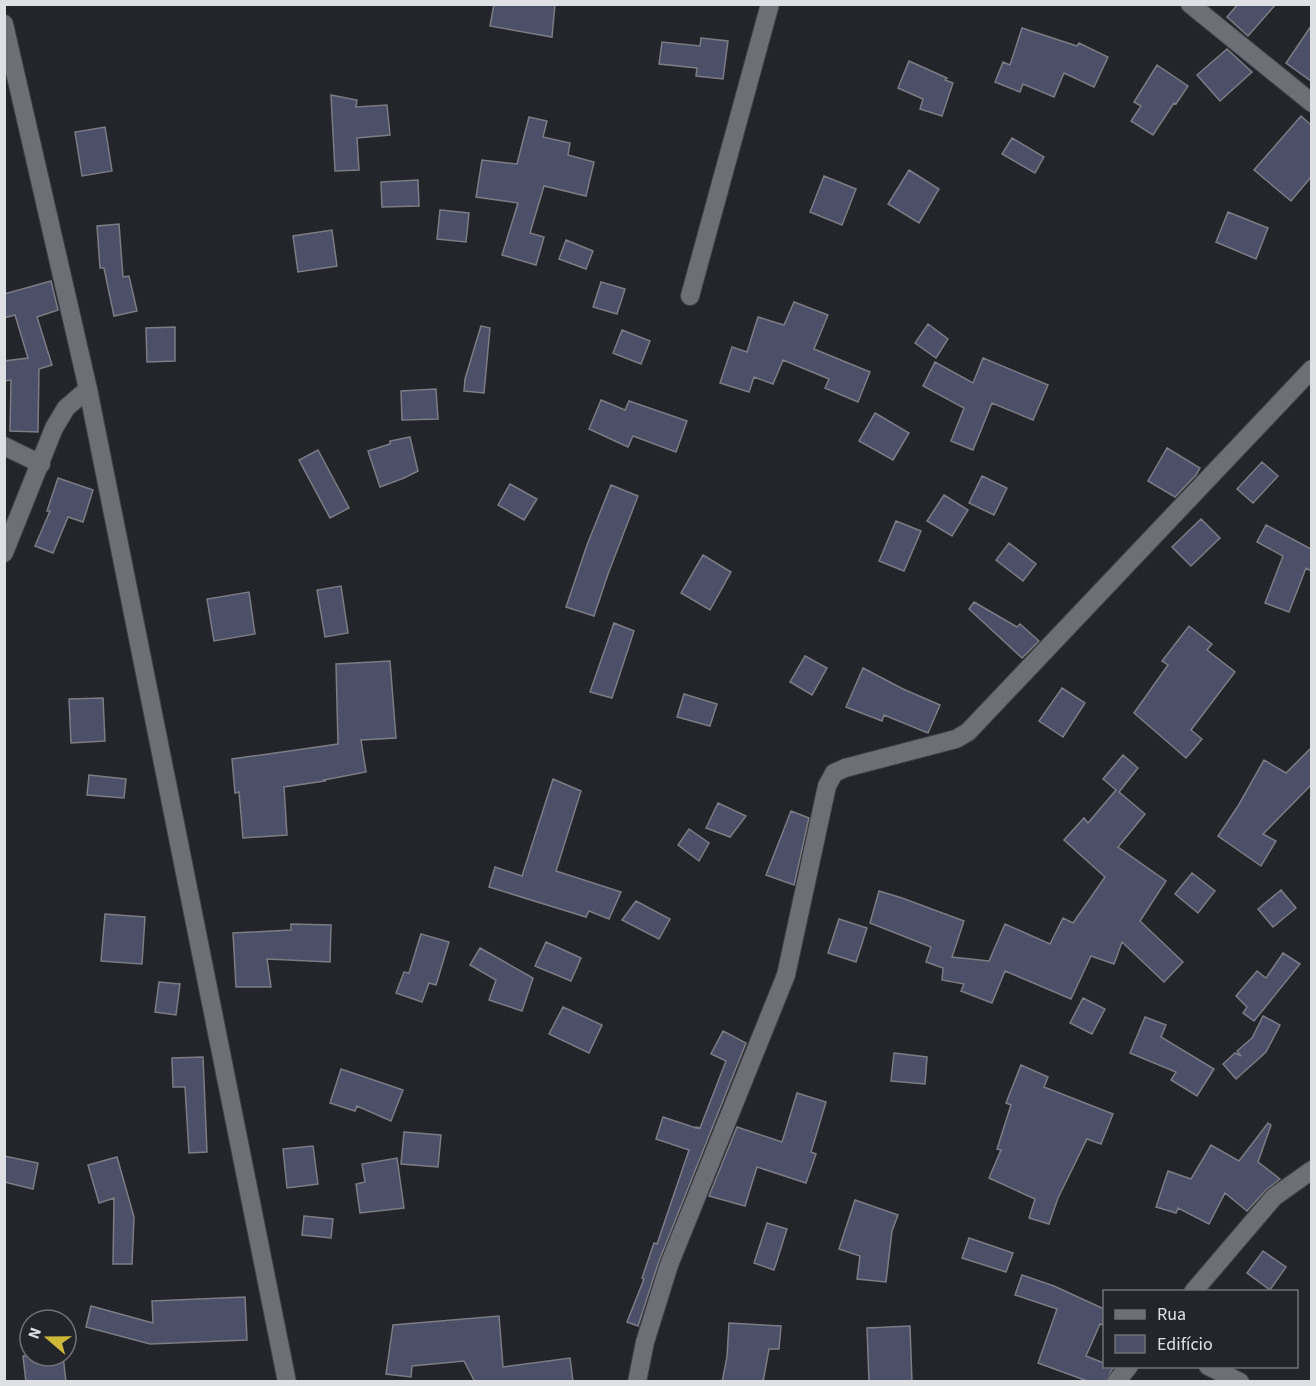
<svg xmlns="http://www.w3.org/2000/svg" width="1316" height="1386" viewBox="0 0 1316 1386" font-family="'Source Sans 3',sans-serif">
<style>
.building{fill:#4c4f68;stroke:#7b7c84;stroke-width:1.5}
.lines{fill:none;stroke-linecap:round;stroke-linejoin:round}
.minor-casing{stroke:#3f4046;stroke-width:20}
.minor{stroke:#6d6e76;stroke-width:18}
</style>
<rect width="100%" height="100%" fill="#24252b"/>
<path class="building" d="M 494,4 L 555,4 L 552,37 L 490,26 Z
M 1238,4 L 1276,4 L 1248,36 L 1227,17 Z
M 1311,26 L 1311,81 L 1286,63 Z
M 1022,28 L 1077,46 L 1079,43 L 1108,57 L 1094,87 L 1064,73 L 1054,97 L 1023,84 L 1020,92 L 995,82 L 1003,62 L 1010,65 Z
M 701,38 L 728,41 L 723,79 L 696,76 L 697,68 L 659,64 L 662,42 L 700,46 Z
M 1227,49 L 1252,72 L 1220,101 L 1197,75 Z
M 909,61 L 947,78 L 945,80 L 953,83 L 942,116 L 920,109 L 923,99 L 898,88 Z
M 1157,65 L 1188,86 L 1176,104 L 1174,103 L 1153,135 L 1131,121 L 1141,106 L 1134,102 Z
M 331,95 L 357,100 L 356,107 L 387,105 L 390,135 L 357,138 L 359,170 L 335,171 Z
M 1301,116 L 1311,125 L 1311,177 L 1291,201 L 1254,170 Z
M 529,117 L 547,121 L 543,137 L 570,143 L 568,155 L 594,162 L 586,196 L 544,186 L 530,233 L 544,237 L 536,265 L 502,255 L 518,203 L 476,197 L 482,160 L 517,164 Z
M 105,127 L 112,171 L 82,176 L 75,132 Z
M 1012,138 L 1044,157 L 1035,173 L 1002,154 Z
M 909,170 L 939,189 L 919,223 L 888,204 Z
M 824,176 L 856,189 L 842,225 L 810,212 Z
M 418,180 L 419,206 L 382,207 L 381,182 Z
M 440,210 L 469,213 L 466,242 L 437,239 Z
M 1228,212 L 1268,228 L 1256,259 L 1216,242 Z
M 119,224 L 123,277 L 129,276 L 137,311 L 114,316 L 104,268 L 100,268 L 97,226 Z
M 332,230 L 337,266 L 298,272 L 293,236 Z
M 566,240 L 593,251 L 586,269 L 559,259 Z
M 51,281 L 58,310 L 37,317 L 52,365 L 39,369 L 38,432 L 10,431 L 11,380 L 4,381 L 4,361 L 28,358 L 15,315 L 4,318 L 4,294 Z
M 601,282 L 625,289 L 617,314 L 593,307 Z
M 794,302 L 828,315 L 814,349 L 870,372 L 858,402 L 825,388 L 829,379 L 783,360 L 773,384 L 754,377 L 749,392 L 720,383 L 732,347 L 747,352 L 758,317 L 784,325 Z
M 928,324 L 948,339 L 936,358 L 915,343 Z
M 481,326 L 490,328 L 484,393 L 464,391 L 465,379 Z
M 175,327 L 175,361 L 147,362 L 146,328 Z
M 622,330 L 650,341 L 641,364 L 613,353 Z
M 983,358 L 1048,385 L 1033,420 L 992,403 L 973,450 L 951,441 L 964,408 L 923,386 L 935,362 L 973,383 Z
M 436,389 L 438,419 L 402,420 L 401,391 Z
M 601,400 L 625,410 L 629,401 L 687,421 L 676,452 L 633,436 L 628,447 L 589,429 Z
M 875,413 L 909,433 L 893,460 L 859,441 Z
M 410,437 L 418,471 L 404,478 L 380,487 L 368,451 L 390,444 L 390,441 Z
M 1167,448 L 1200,468 L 1196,475 L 1175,497 L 1148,481 Z
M 318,450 L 349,508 L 330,518 L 299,460 Z
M 1262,462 L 1278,476 L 1253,503 L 1237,489 Z
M 982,476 L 1007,488 L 994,515 L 969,503 Z
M 58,478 L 93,490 L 83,522 L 68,517 L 53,553 L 35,546 L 50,511 L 47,511 Z
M 510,484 L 537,499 L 524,520 L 498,505 Z
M 611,485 L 638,496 L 608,574 L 594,616 L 566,607 L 587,545 Z
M 944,495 L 968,510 L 952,536 L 927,521 Z
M 1201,519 L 1220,538 L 1191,566 L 1172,547 Z
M 896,521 L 921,531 L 904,571 L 879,561 Z
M 1266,525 L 1311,549 L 1311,571 L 1306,568 L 1289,612 L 1265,603 L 1283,556 L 1257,542 Z
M 1009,543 L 1036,564 L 1023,581 L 996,560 Z
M 703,555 L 731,572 L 710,610 L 681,593 Z
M 341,586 L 348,633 L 325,637 L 317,590 Z
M 249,592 L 255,634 L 214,641 L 207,599 Z
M 974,602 L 1017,627 L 1020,624 L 1039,641 L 1022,658 L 969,609 Z
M 614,623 L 634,631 L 612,698 L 590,692 Z
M 1189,626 L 1212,644 L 1207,650 L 1235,672 L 1191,730 L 1202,739 L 1186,758 L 1134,713 L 1168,665 L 1162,661 Z
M 805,656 L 827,668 L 812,695 L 790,682 Z
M 390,661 L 396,738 L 361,740 L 366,772 L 324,780 L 325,781 L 284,787 L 287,835 L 243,838 L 239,792 L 235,793 L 232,759 L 338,744 L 336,664 Z
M 863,668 L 903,689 L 940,705 L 928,733 L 884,715 L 882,721 L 846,707 Z
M 1062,688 L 1085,703 L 1063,737 L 1039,721 Z
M 684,694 L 717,704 L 710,726 L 677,717 Z
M 103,698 L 105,741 L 71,743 L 69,699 Z
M 1311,748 L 1311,785 L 1263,834 L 1276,841 L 1261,866 L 1218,836 L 1238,806 L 1264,760 L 1286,773 Z
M 1123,755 L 1138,768 L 1119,792 L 1145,814 L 1118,847 L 1166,881 L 1140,921 L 1183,962 L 1164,982 L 1122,942 L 1114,964 L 1091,956 L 1071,999 L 1005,971 L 992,1003 L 961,991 L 964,984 L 942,980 L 943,968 L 926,962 L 931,947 L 870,923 L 879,891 L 902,898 L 964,921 L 952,957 L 989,961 L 1005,924 L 1050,944 L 1063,918 L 1073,923 L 1105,877 L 1064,840 L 1084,818 L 1088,823 L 1116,790 L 1103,779 Z
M 89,775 L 126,779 L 124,798 L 87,795 Z
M 553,779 L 581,791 L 556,871 L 621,892 L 609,919 L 589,911 L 586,917 L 489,887 L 495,867 L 522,876 Z
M 718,803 L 746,816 L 730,837 L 706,828 Z
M 791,811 L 809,818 L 794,885 L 766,875 Z
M 689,829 L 709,843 L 699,861 L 678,845 Z
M 1192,873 L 1215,891 L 1198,913 L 1175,894 Z
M 1281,890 L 1296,908 L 1273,927 L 1258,909 Z
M 636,901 L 670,919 L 659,939 L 622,920 Z
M 105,914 L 145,917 L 142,964 L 101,961 Z
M 839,919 L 867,928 L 856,962 L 828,953 Z
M 291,924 L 331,925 L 330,962 L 267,959 L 271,987 L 236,987 L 233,933 L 291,930 Z
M 421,934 L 449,942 L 436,985 L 429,983 L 422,1002 L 396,993 L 404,972 L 409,973 Z
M 546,942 L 581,958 L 571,981 L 535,966 Z
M 480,948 L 533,978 L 522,1011 L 489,1000 L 496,980 L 470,965 Z
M 1283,953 L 1300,964 L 1254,1021 L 1243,1013 L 1247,1007 L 1236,996 L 1257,971 L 1266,978 Z
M 159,982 L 180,984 L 176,1015 L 155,1012 Z
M 1083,998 L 1105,1009 L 1092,1034 L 1070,1023 Z
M 563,1007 L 602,1025 L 589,1053 L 549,1034 Z
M 1263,1016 L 1280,1025 L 1266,1052 L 1236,1079 L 1223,1064 L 1235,1053 L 1241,1056 L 1237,1051 L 1252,1038 Z
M 1145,1017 L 1166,1025 L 1161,1037 L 1214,1069 L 1197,1096 L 1171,1080 L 1176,1072 L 1130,1053 Z
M 723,1031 L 746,1043 L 659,1261 L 638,1326 L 627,1322 L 644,1279 L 642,1278 L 654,1243 L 657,1244 L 689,1150 L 656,1139 L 663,1117 L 696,1128 L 696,1127 L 700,1128 L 726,1061 L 711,1054 Z
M 894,1053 L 927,1057 L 925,1084 L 891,1081 Z
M 203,1057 L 207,1152 L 189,1153 L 185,1087 L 173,1087 L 172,1058 Z
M 1021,1065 L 1048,1077 L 1044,1087 L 1113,1114 L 1101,1144 L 1087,1139 L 1058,1198 L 1049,1224 L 1029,1218 L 1035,1199 L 989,1178 L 1001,1150 L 997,1149 L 1011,1105 L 1006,1103 Z
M 341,1069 L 403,1090 L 391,1121 L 357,1106 L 355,1111 L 330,1103 Z
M 797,1093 L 826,1102 L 811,1152 L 816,1154 L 806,1183 L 757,1167 L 745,1206 L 709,1196 L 737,1127 L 782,1142 Z
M 1268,1123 L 1271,1125 L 1258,1162 L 1280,1179 L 1266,1190 L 1247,1211 L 1225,1193 L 1209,1224 L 1178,1208 L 1176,1213 L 1156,1207 L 1168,1171 L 1191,1179 L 1211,1145 L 1239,1161 Z
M 404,1132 L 441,1135 L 438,1167 L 401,1164 Z
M 313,1146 L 318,1184 L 287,1188 L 283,1149 Z
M 4,1156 L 38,1163 L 33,1189 L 4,1182 Z
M 117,1157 L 134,1217 L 132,1264 L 113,1264 L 114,1198 L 99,1203 L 88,1165 Z
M 397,1158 L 404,1208 L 360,1213 L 356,1184 L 365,1182 L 362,1164 Z
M 855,1200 L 898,1215 L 892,1231 L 886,1282 L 857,1279 L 860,1256 L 839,1249 Z
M 304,1216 L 333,1219 L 331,1238 L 302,1235 Z
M 767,1223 L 787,1229 L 774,1270 L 754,1263 Z
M 969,1238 L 1013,1253 L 1006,1272 L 962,1258 Z
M 1263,1251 L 1286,1267 L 1270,1290 L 1247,1273 Z
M 1022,1275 L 1054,1286 L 1104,1309 L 1103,1325 L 1100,1324 L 1086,1356 L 1104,1363 L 1104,1366 L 1114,1366 L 1105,1382 L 1090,1382 L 1038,1363 L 1057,1309 L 1015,1295 Z
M 245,1297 L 247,1340 L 150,1344 L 86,1327 L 91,1306 L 153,1323 L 152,1301 Z
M 499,1316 L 503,1367 L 570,1358 L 573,1382 L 475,1382 L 464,1361 L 412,1366 L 411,1377 L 386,1374 L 393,1325 Z
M 729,1323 L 781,1326 L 779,1349 L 769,1349 L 763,1382 L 722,1382 L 727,1357 Z
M 910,1326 L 912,1382 L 869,1382 L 867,1328 Z
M 23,1356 L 63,1356 L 66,1382 L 26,1382 Z"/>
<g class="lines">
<defs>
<path id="minor" d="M 1190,4 L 1312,103
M 4,24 L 88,389 L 287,1382
M 690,296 L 770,4
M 4,446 L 41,464
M 4,553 L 54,428 L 66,408 L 88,389
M 1193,1292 L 1274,1197 L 1312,1170
M 1208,1366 L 1240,1382
M 637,1382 L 645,1342 L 669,1265 L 786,975 L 827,786 L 834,773 L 845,768 L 956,739 L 968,732 L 1312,369
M 1116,1382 L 1129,1366"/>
</defs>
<use href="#minor" class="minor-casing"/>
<use href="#minor" class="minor"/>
</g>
<rect width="1316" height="1386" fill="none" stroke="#dfe0e4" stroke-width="12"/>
<rect x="1103" y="1290" width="195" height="78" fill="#24252b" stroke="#6f7075" stroke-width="1.5"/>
<rect x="1115" y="1310" width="30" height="9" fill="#6d6e76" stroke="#6f7075" stroke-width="1.5"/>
<text x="1157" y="1320" font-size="18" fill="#dfe0e4">Rua</text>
<rect x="1115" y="1335" width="30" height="18" fill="#4c4f68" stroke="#6f7075" stroke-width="1.5"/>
<text x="1157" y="1350" font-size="18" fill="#dfe0e4">Edifício</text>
<g transform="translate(48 1338) rotate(290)"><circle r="28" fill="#24252b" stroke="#6f7075" stroke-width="1.5"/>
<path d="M0-4.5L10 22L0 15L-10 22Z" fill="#ceb837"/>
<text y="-9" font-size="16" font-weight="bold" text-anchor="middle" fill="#dfe0e4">N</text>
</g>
</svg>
